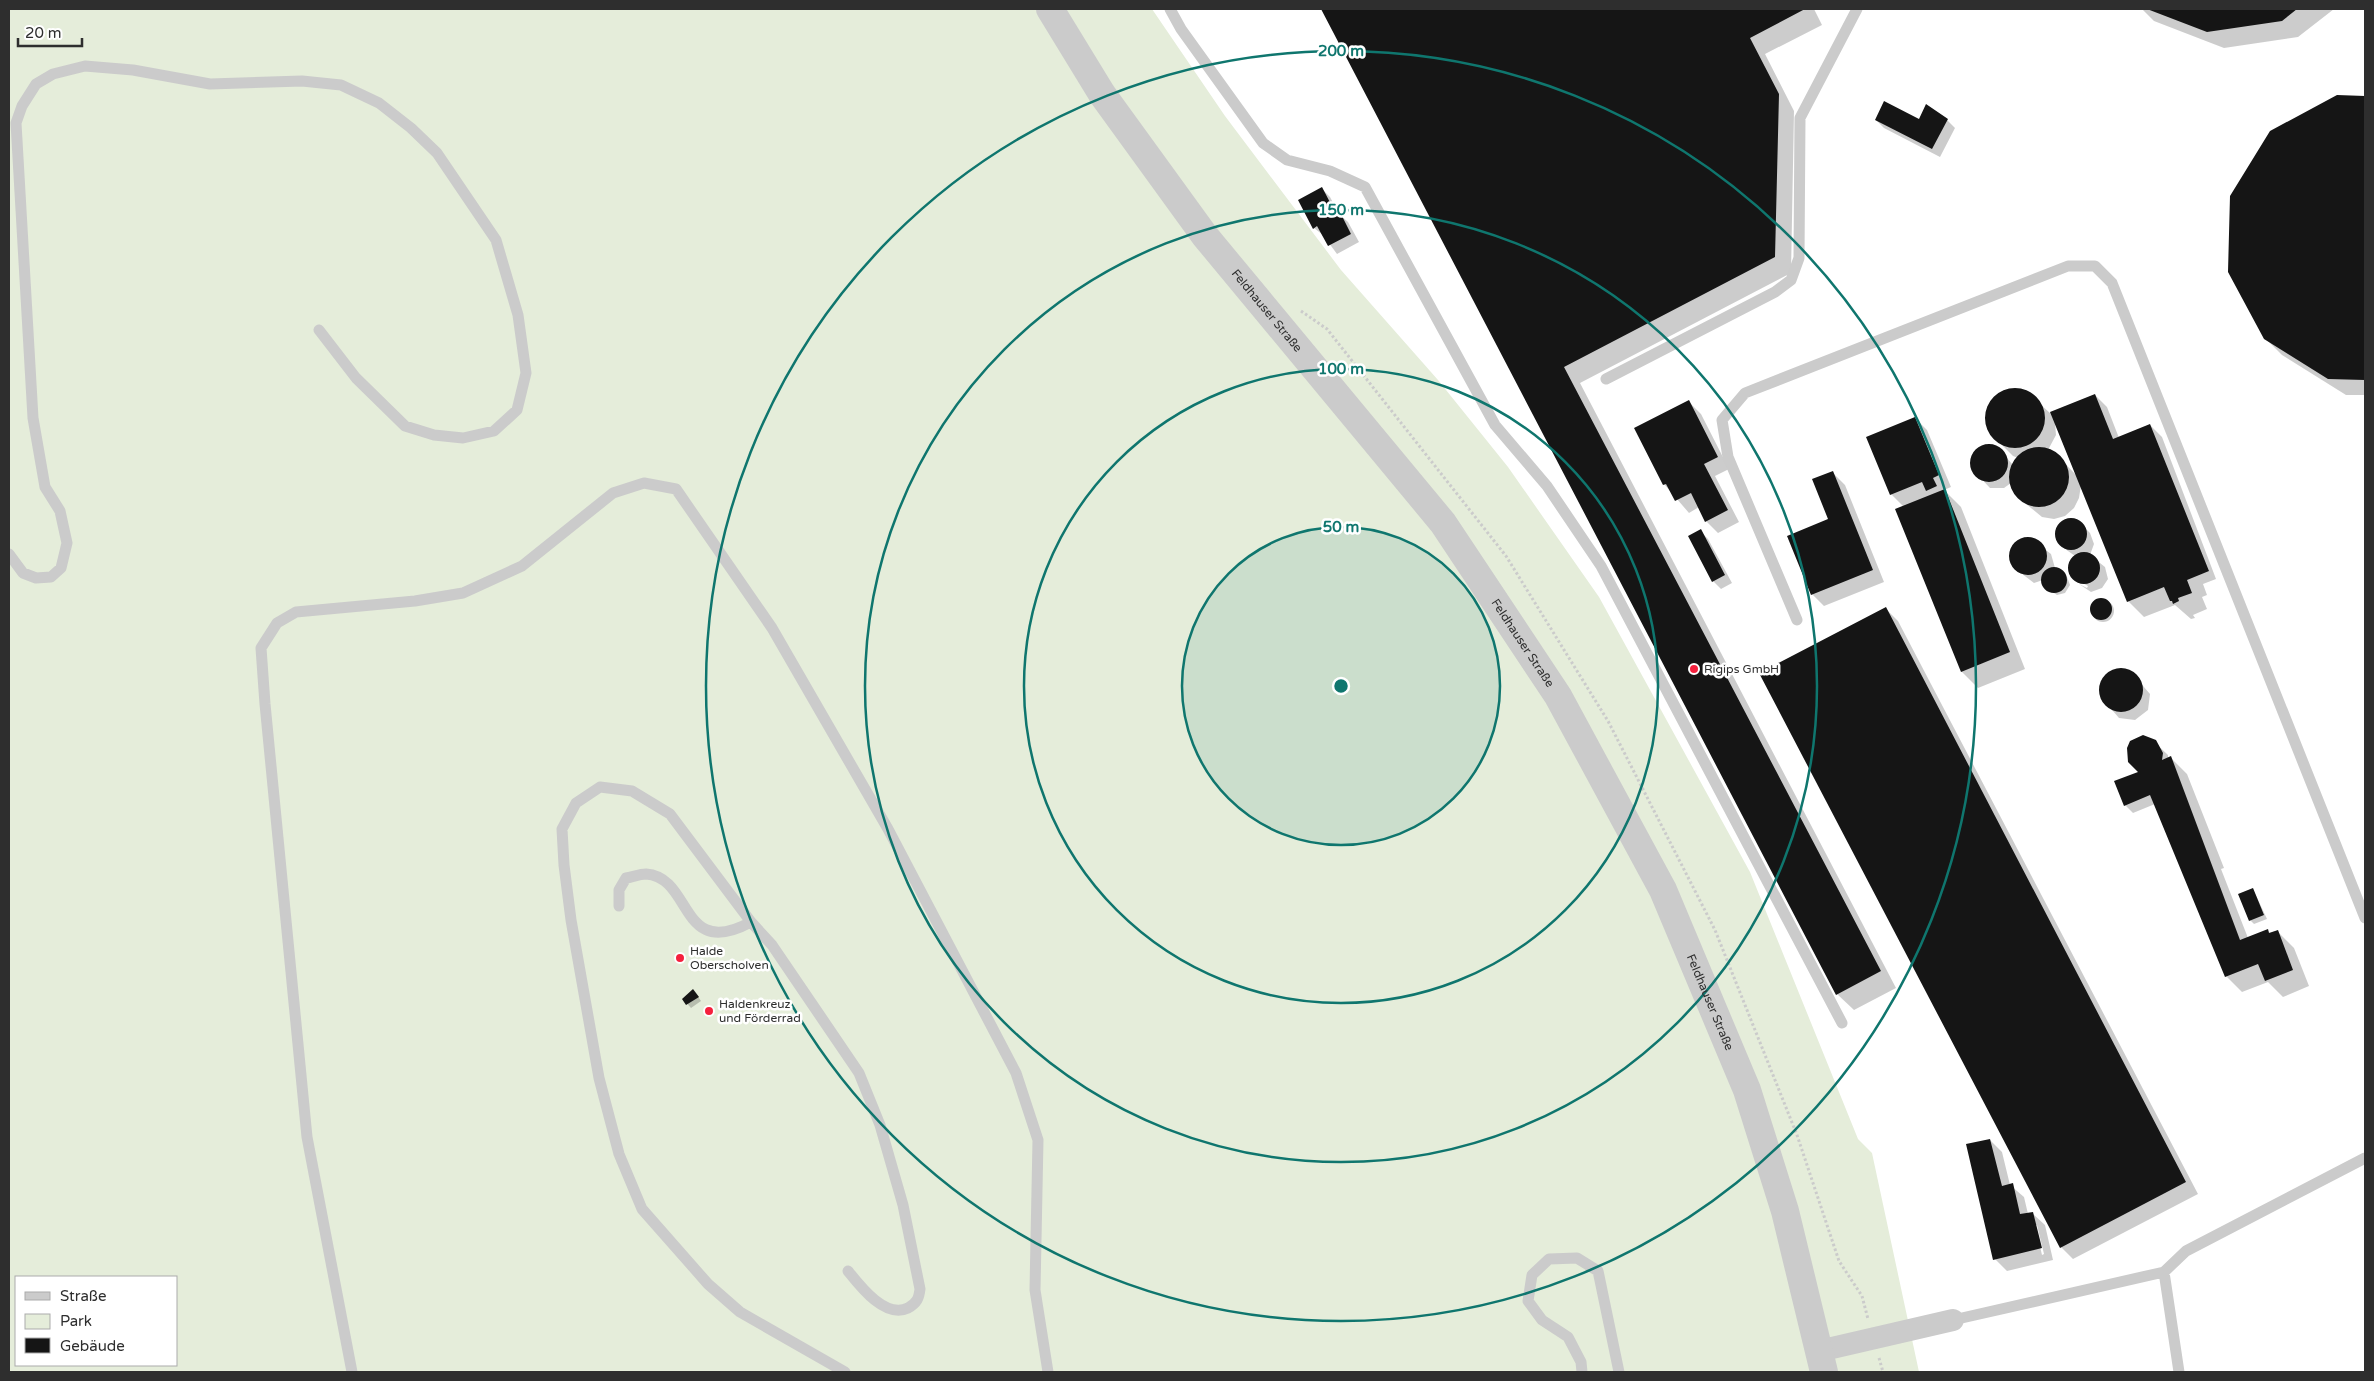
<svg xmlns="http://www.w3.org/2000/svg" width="2374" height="1381" viewBox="0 0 2374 1381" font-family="'Varela Round',sans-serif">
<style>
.green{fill:#e5edda;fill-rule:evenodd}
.shadow{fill:#0003;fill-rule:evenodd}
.building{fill:#151515}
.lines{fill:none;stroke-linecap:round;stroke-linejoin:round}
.path{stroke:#cbcbcb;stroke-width:3;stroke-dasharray:2.5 2.5;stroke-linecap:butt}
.service{stroke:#cbcbcb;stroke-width:11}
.minor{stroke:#cbcbcb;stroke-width:22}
.tertiary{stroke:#cbcbcb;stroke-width:28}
.ring{fill:none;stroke:#0f766e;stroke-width:2.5}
.poi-dot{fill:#f5203d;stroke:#fff;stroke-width:2}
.labels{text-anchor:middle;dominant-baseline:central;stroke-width:5;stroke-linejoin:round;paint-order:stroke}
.street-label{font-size:12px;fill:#2e2e2e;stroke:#fff}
.poi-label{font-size:12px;fill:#2e2e2e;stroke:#fff;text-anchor:start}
.centre{fill:#0f766e;stroke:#fff;stroke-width:2.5}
.ring-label{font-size:15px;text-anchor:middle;font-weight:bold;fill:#0f766e;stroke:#fff;stroke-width:5;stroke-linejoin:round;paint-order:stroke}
</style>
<rect width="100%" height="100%" fill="#fff"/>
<path class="green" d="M 9,9 L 1152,9 L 1225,116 L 1341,270 L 1438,380 L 1508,467 L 1599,597 L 1750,872 L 1858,1139 L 1872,1153 L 1919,1372 L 9,1372 ZM 16,1277 L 176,1277 L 176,1365 L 16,1365 Z"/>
<path class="shadow" d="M 1322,9 L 1814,9 L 1822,25 L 1765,54 L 1794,111 L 1791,273 L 1580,383 L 1896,988 L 1854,1010 L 1837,994 Z
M 2142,9 L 2334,9 L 2298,37 L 2224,48 L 2154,21 Z
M 2337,96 L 2365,97 L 2365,395 L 2346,395 L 2282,355 L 2265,338 Z
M 1876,120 L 1947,120 L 1955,128 L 1940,157 L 1884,128 Z
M 1322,189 L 1330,197 L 1339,214 L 1348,222 L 1359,242 L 1337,254 L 1323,235 L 1314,228 Z
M 2019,390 L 2029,394 L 2050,413 L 2095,395 L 2107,407 L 2119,438 L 2150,425 L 2162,437 L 2216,579 L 2203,584 L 2207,595 L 2202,597 L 2207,609 L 2193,615 L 2195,618 L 2191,619 L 2175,605 L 2144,617 L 2128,601 L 2081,485 L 2079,498 L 2074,508 L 2065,516 L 2054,519 L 2042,517 L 2020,499 L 2013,491 L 2011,483 L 2004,488 L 1990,488 L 1972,469 L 1974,455 L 1984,446 L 1998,448 L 2013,465 L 2018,458 L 2013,456 L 1992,435 L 1987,426 L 1986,414 L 1990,404 L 1997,395 L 2008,391 ZM 2055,423 L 2076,475 L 2057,455 L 2048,450 L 2056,435 Z
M 1689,402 L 1701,414 L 1729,469 L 1715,476 L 1739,522 L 1718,533 L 1706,521 L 1699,507 L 1689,513 L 1664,484 Z
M 1915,418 L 1927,430 L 1951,487 L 1944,490 L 1961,507 L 2025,669 L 1978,688 L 1962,672 L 1904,507 L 1891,494 Z
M 1833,473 L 1845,485 L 1884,582 L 1824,606 L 1812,594 L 1829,520 Z
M 2072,520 L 2082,525 L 2090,533 L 2094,544 L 2090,555 L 2105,567 L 2108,579 L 2102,588 L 2091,592 L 2079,584 L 2087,588 L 2088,586 L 2077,580 L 2077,582 L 2072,577 L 2069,566 L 2075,556 L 2061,546 L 2056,537 L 2056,532 L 2061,523 Z
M 1700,531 L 1708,539 L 1732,583 L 1721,589 L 1713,581 Z
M 2030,538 L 2051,554 L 2055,568 L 2067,577 L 2070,585 L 2065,593 L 2057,595 L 2045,587 L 2043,580 L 2034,583 L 2013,567 L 2010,553 L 2017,541 Z
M2092 611a11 11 0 1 1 22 0a11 11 0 1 1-22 0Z
M 1885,608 L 1898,621 L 2198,1194 L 2073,1259 L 2061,1247 Z
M 2124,669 L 2131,672 L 2150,694 L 2148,710 L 2135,720 L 2119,718 L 2100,696 L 2102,680 L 2108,674 Z
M 2143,737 L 2150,738 L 2168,755 L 2168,759 L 2171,758 L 2187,774 L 2224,868 L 2221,869 L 2248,938 L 2267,930 L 2271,934 L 2277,931 L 2294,948 L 2309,986 L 2283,997 L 2268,982 L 2242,992 L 2226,976 L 2155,804 L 2133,813 L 2125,805 L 2140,772 Z
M 2253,889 L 2267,919 L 2254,924 L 2250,920 Z
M 697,995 L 701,1001 L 691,1008 L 683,999 Z
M 1990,1140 L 2002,1152 L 2010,1185 L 2024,1197 L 2028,1214 L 2032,1213 L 2045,1225 L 2053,1260 L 2007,1271 L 1995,1259 ZM 2035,1225 L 2037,1225 L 2044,1254 L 2042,1255 Z"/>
<path class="building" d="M 1321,9 L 1805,9 L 1750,38 L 1779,94 L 1775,257 L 1564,367 L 1881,971 L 1836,995 Z
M 2147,9 L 2297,9 L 2282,21 L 2207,32 Z
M 2337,95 L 2365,96 L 2365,380 L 2328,379 L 2264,339 L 2228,272 L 2230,196 L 2270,131 Z
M 1884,101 L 1919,119 L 1926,104 L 1948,119 L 1932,149 L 1875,120 Z
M 1322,187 L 1336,214 L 1340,212 L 1351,234 L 1328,246 L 1317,226 L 1313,229 L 1298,200 Z
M1985 418a30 30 0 1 1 60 0a30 30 0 1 1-60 0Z
M 2095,394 L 2113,439 L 2150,424 L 2209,571 L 2187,580 L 2192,593 L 2178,598 L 2179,601 L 2173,604 L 2172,601 L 2170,601 L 2164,587 L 2127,602 L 2050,412 Z
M 1689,400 L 1718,457 L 1704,464 L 1728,510 L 1705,522 L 1691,493 L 1675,501 L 1666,484 L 1663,485 L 1634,428 Z
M 1915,417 L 1939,475 L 1933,478 L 1937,486 L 1926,491 L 1922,482 L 1890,495 L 1866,437 Z
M1970 463a19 19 0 1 1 38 0a19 19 0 1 1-38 0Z
M2009 477a30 30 0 1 1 60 0a30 30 0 1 1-60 0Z
M 1833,471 L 1873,570 L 1811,595 L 1787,536 L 1828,519 L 1812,479 Z
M 1945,489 L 2010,652 L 1961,672 L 1895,509 Z
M2055 534a16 16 0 1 1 32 0a16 16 0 1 1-32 0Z
M 1701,529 L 1725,575 L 1712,582 L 1688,536 Z
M2009 556a19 19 0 1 1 38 0a19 19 0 1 1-38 0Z
M2068 568a16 16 0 1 1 32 0a16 16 0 1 1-32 0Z
M2041 580a13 13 0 1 1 26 0a13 13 0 1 1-26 0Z
M2090 609a11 11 0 1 1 22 0a11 11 0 1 1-22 0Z
M 1886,607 L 2186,1182 L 2060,1248 L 1759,673 Z
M2099 690a22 22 0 1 1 44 0a22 22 0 1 1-44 0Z
M 2143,735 L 2156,740 L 2163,753 L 2162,760 L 2171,756 L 2240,940 L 2268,929 L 2269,933 L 2278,930 L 2293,970 L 2265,981 L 2258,964 L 2225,977 L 2150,795 L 2124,806 L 2114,781 L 2138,772 L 2128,762 L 2127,748 L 2130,741 Z
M 2253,888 L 2264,915 L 2249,921 L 2238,894 Z
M 693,989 L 699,997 L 686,1005 L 682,999 Z
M 1990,1139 L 2002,1186 L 2013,1183 L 2020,1214 L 2033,1212 L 2042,1248 L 1993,1260 L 1966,1144 Z"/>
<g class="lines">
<path class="path" d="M 1301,311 L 1327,329 L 1506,556 L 1608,721 L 1715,930 L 1797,1135 L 1839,1261 L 1862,1296 L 1868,1319
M 1879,1358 L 1883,1372"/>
<path class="service" d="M 1170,9 L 1181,29 L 1263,143 L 1287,160 L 1330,171 L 1365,187 L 1495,425 L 1547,486 L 1601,566 L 1842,1023
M 1606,379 L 1775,292 L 1791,280 L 1799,258 L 1800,118 L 1857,9
M 9,554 L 23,573 L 36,578 L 51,577 L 61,568 L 67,543 L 60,511 L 45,487 L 33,418 L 16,123 L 22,106 L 36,84 L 53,74 L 85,66 L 133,70 L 210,84 L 302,81 L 341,85 L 379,103 L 411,128 L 437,153 L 496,240 L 518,315 L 526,373 L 517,410 L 494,431 L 463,438 L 434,435 L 405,426 L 356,378 L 319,330
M 1797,620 L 1728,457 L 1722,420 L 1745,393 L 2068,266 L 2095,266 L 2112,283 L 2365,918
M 619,906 L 619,890 L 626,878 C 632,877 640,874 646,874 C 693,877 679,961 751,922 L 772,945 L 859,1073 L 880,1125 L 903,1205 L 920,1289 C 919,1298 917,1303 908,1308 C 885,1319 860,1286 848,1271
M 751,922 L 670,814 L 632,791 L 600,787 L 576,803 L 562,829 L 564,865 L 571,920 L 599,1078 L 619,1154 L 642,1209 L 708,1284 L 740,1312 L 845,1372
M 2164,1272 L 2179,1372
M 1953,1320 L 2164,1272 L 2186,1251 L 2365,1158
M 352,1372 L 307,1137 L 265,704 L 261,648 L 277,623 L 296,612 L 415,601 L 463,593 L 522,566 L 613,493 L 644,483 L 676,489 L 772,628 L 888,829 L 1016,1073 L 1038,1140 L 1035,1290 L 1048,1372
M 1582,1372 L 1581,1362 L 1568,1337 L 1542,1320 L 1528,1301 L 1532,1275 L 1549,1259 L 1577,1258 L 1598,1271 L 1619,1372"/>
<path class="minor" d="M 1819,1351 L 1953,1320"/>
<path class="tertiary" id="s1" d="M 1050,9 L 1102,94 L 1205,236 L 1443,523 L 1558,696 L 1663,890 L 1747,1090 L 1785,1211 L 1824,1372"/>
</g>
<circle cx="1341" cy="686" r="159" fill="#0f766e" fill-opacity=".12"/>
<g class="ring">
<circle cx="1341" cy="686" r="159"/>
<circle cx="1341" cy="686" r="317"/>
<circle cx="1341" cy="686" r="476"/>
<circle cx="1341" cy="686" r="635"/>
</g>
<g class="poi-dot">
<circle cx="1694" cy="669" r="5"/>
<circle cx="680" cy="958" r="5"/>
<circle cx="709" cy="1011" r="5"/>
</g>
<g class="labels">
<g class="street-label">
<text stroke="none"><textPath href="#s1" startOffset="372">Feldhauser Straße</textPath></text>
<text stroke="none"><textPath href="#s1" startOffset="792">Feldhauser Straße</textPath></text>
<text stroke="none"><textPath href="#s1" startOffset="1198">Feldhauser Straße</textPath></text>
</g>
<g class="poi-label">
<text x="1704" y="669">Rigips GmbH</text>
<text x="690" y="951">Halde<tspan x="690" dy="14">Oberscholven</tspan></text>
<text x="719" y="1004">Haldenkreuz<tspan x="719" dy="14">und Förderrad</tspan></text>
</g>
</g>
<circle cx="1341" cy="686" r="8" class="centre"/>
<g class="ring-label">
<text x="1341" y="56">200 m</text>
<text x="1341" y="215">150 m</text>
<text x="1341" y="374">100 m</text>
<text x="1341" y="532">50 m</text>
</g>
<rect width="2374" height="1381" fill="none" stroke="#2e2e2e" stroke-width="20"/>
<rect x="15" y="1276" width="162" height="90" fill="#ffffff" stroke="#ababab"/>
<rect x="25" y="1292" width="25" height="8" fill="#cbcbcb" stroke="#ababab"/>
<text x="60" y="1301" font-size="15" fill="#2e2e2e">Straße</text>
<rect x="25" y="1314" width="25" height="15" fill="#e5edda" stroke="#ababab"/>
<text x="60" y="1326" font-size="15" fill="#2e2e2e">Park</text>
<rect x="25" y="1338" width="25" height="15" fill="#151515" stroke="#ababab"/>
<text x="60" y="1351" font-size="15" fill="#2e2e2e">Gebäude</text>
<path d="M18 38v8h64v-8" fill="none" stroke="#2e2e2e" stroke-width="2.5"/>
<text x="25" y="38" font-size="15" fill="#2e2e2e" stroke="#ffffff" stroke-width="4" paint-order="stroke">20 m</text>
</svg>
